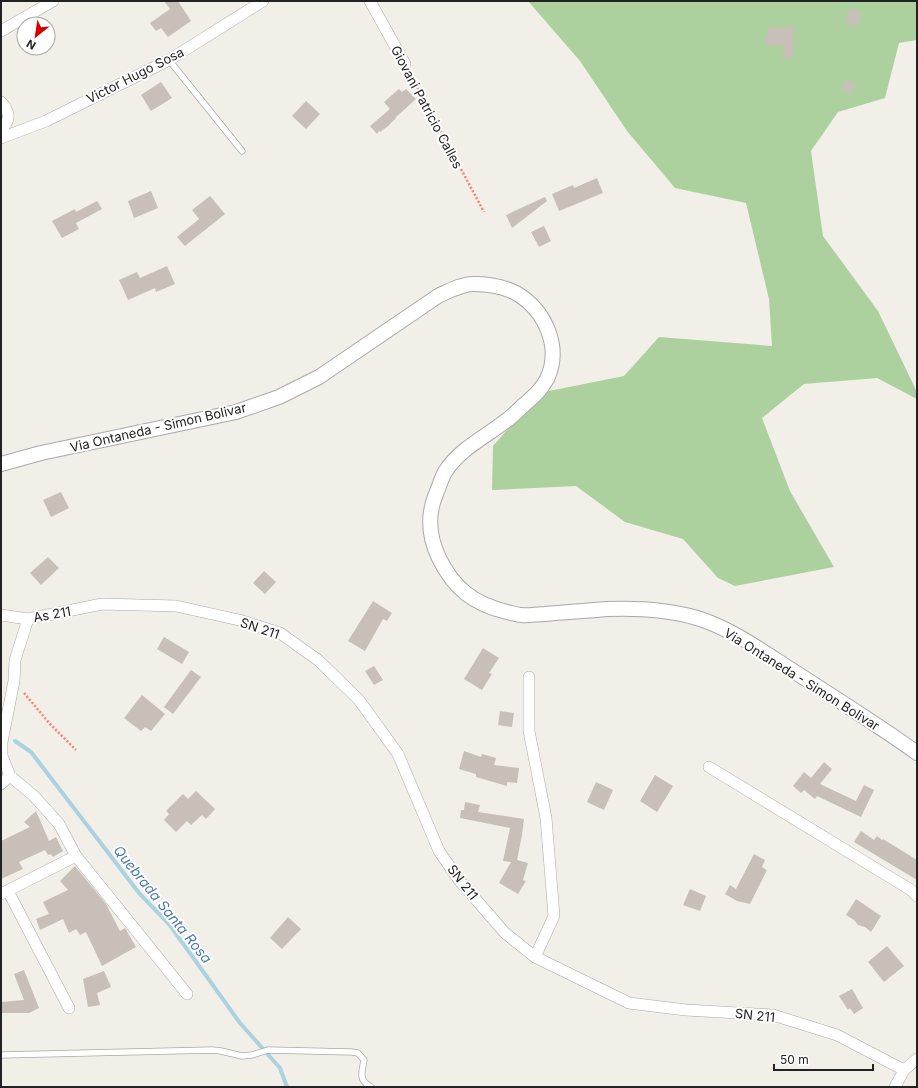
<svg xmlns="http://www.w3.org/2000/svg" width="918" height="1088" viewBox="0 0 918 1088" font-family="Inter,sans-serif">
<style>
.forest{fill:#add19e}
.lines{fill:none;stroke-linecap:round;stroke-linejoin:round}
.stream{stroke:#aad3df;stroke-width:4}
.building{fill:#c7bfb8}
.service-casing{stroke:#a9a9a9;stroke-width:7}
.minor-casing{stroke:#a9a9a9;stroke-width:12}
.tertiary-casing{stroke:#a9a9a9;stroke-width:16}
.path{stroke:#fa8072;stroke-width:2.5;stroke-dasharray:2 2;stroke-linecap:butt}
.service{stroke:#fff;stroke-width:5.5}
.minor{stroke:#fff;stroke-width:11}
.tertiary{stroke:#fff;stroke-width:14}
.labels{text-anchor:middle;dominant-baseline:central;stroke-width:4;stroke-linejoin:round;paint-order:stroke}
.street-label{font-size:13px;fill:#222;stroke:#fff}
.water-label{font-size:14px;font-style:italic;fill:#4a7aab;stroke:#fff}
</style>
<rect width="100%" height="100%" fill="#f2efe9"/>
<path class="forest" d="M 528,1 L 917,1 L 917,40 L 899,43 L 885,98 L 838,112 L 811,151 L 823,236 L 878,311 L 917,392 L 917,399 L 877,378 L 804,384 L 762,418 L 790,491 L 834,567 L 735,586 L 718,578 L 683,539 L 625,522 L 576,486 L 492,490 L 493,446 L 539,393 L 624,376 L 659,337 L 772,346 L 769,299 L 746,203 L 675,188 L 627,131 L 580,61 Z"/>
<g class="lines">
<path class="stream" d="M 15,741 L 31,752 L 139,893 L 169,924 L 240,1023 L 280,1068 L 287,1087"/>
</g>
<path class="building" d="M 164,1 L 178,1 L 191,21 L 168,37 L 161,28 L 156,31 L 150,23 L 170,9 Z
M 850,8 L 862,14 L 856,27 L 844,21 Z
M 794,27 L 793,58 L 783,57 L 784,45 L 766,46 L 766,35 L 768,35 L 768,28 Z
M 847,80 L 856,85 L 849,95 L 841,89 Z
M 161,82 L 172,98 L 151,111 L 141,95 Z
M 399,89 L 402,92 L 406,89 L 416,99 L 396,117 L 396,118 L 388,126 L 380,132 L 379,131 L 377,134 L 370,126 L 390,109 L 384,102 Z
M 306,101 L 320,114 L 306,129 L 292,116 Z
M 597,178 L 603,193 L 559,211 L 552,194 L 573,185 L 574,188 Z
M 151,191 L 158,208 L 134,218 L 128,201 Z
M 210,196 L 225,214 L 185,246 L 177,237 L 199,219 L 192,210 Z
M 545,197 L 547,201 L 512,228 L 506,215 Z
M 97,201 L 102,209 L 76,223 L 79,229 L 62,238 L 52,221 L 75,209 L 76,212 Z
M 544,226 L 551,241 L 539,247 L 531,232 Z
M 167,266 L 175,284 L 156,292 L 155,288 L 128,300 L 119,280 L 137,272 L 140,278 Z
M 61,492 L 69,508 L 51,517 L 43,500 Z
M 48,557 L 59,568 L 41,585 L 30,573 Z
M 264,571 L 276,582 L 265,594 L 253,583 Z
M 373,601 L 392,613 L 387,621 L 383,619 L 365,651 L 348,641 Z
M 164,637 L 189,652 L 182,664 L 157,649 Z
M 483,648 L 499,658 L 489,673 L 492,674 L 482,690 L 464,679 Z
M 374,666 L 383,680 L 374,685 L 365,671 Z
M 191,670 L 201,677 L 173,714 L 164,707 Z
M 142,695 L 165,714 L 151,731 L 145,727 L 141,731 L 124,718 Z
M 500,711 L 514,713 L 512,727 L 498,725 Z
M 464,751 L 481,757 L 482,754 L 496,758 L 494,765 L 519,768 L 517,783 L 507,782 L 507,786 L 476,777 L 476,774 L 459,769 Z
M 824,762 L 832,769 L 820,784 L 856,801 L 864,785 L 874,790 L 861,817 L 817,796 L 815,799 L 804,790 L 801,793 L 793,786 L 804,772 L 811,778 Z
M 655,775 L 673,786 L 657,812 L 640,801 Z
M 596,782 L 613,790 L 604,810 L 587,802 Z
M 196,791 L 215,809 L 206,819 L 202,815 L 191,825 L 187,821 L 176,832 L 164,820 L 169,814 L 166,811 L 183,794 L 188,799 Z
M 465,802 L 480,805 L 478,812 L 524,819 L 522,835 L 517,860 L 528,863 L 523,880 L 526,881 L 518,894 L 499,883 L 511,862 L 503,861 L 510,828 L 460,818 L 461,810 L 464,810 Z
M 36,811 L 49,841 L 56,837 L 63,851 L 53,857 L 51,854 L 48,855 L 45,850 L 19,862 L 23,869 L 1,879 L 1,841 L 30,827 L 24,822 Z
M 861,831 L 874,840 L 877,836 L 882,840 L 883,839 L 917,860 L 917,880 L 854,842 Z
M 754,854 L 765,860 L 762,867 L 767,870 L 750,904 L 737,901 L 725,894 L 730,885 L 736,889 Z
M 75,866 L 106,904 L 120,931 L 125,928 L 136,947 L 102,966 L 86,932 L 80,935 L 76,929 L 69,933 L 63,919 L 40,930 L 36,919 L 49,914 L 43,902 L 68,890 L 60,881 Z
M 690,889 L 706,896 L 700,911 L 683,905 Z
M 856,899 L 881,916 L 871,932 L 865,927 L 858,925 L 854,920 L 846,915 Z
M 288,917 L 301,929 L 282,949 L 270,938 Z
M 887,946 L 904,966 L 884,982 L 868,962 Z
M 24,970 L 39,1008 L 29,1013 L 1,1013 L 1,1002 L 24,1000 L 14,974 Z
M 104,971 L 111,987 L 97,993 L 100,1005 L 88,1007 L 83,979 Z
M 852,989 L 863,1008 L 854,1014 L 850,1008 L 848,1010 L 839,996 Z"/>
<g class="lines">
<defs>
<path id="service" d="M 169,60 L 242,151
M 1,1055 L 213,1050 L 221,1051 L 242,1056 L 252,1055 L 268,1050 L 352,1052 L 358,1053 L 364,1060 C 362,1072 358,1080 371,1087"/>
<path id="minor" d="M 370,1 L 405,64
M 1,31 L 53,1
M 1,102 C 9,111 12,120 1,129
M 1,138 L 46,121 L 169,60 L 263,1
M 1,615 L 28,619 L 102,604 L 176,606 L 239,620 L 280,633 L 318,660 L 359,700 L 398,754 L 439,851 L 459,880 L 505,933 L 535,957 L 629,1003 L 686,1010 L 773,1015 L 837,1035 L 904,1070
M 529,677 L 529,731 L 546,818 L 554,916 L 535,957
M 709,767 L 911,890 L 917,896
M 10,776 L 34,796 L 59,824 L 76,856 L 187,994
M 1,784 L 10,776 L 2,756 L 2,742 L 14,681 L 15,660 L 28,619
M 8,891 L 69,1008
M 1,894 L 76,856
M 895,1087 L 904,1070 L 917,1059"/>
<path id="tertiary" d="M 1,464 L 41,453 L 236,412 L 279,397 L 319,377 L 438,296 C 449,291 461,284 474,284 C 488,284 504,287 516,293 C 545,310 562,347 547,379 C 541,390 534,396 525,404 C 519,409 514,415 507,420 C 487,436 459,449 445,472 C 441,479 439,487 436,494 C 427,515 429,537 439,558 C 454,589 474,604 507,612 C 512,613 517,615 521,615 C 529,616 537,614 545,614 C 566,612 586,611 607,609 C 635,608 670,610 697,618 C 733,629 766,654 798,674 C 838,700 878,725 917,753"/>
</defs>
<use href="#service" class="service-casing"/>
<use href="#minor" class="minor-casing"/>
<use href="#tertiary" class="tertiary-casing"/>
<path class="path" d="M 410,74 L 484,212
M 24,693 L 50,724 L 76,750"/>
<use href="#service" class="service"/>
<use href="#minor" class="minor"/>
<use href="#tertiary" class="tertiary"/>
</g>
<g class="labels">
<g class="street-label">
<text transform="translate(135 75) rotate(-27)">Victor Hugo Sosa</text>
<text transform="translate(427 107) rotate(62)">Giovani Patricio Calles</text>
<text transform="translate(158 427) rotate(-13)">Via Ontaneda - Simon Bolivar</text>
<text transform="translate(52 614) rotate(-10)">As 211</text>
<text transform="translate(260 628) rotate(19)">SN 211</text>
<text transform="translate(802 679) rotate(32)">Via Ontaneda - Simon Bolivar</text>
<text transform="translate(463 882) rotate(52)">SN 211</text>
<text transform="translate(755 1015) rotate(6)">SN 211</text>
</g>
<g class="water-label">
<text transform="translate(163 904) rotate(51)">Quebrada Santa Rosa</text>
</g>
</g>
<rect width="918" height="1088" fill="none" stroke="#222222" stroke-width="4"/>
<g transform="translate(36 36) rotate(210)"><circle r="19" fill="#ffffff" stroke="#a7a7a7"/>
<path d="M0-3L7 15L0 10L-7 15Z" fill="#d40000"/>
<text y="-6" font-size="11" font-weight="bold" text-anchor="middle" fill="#222222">N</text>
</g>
<path d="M774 1064v6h99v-6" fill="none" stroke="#222222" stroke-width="2"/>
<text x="780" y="1064" font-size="12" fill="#222222" stroke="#ffffff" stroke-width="3" paint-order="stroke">50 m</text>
</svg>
